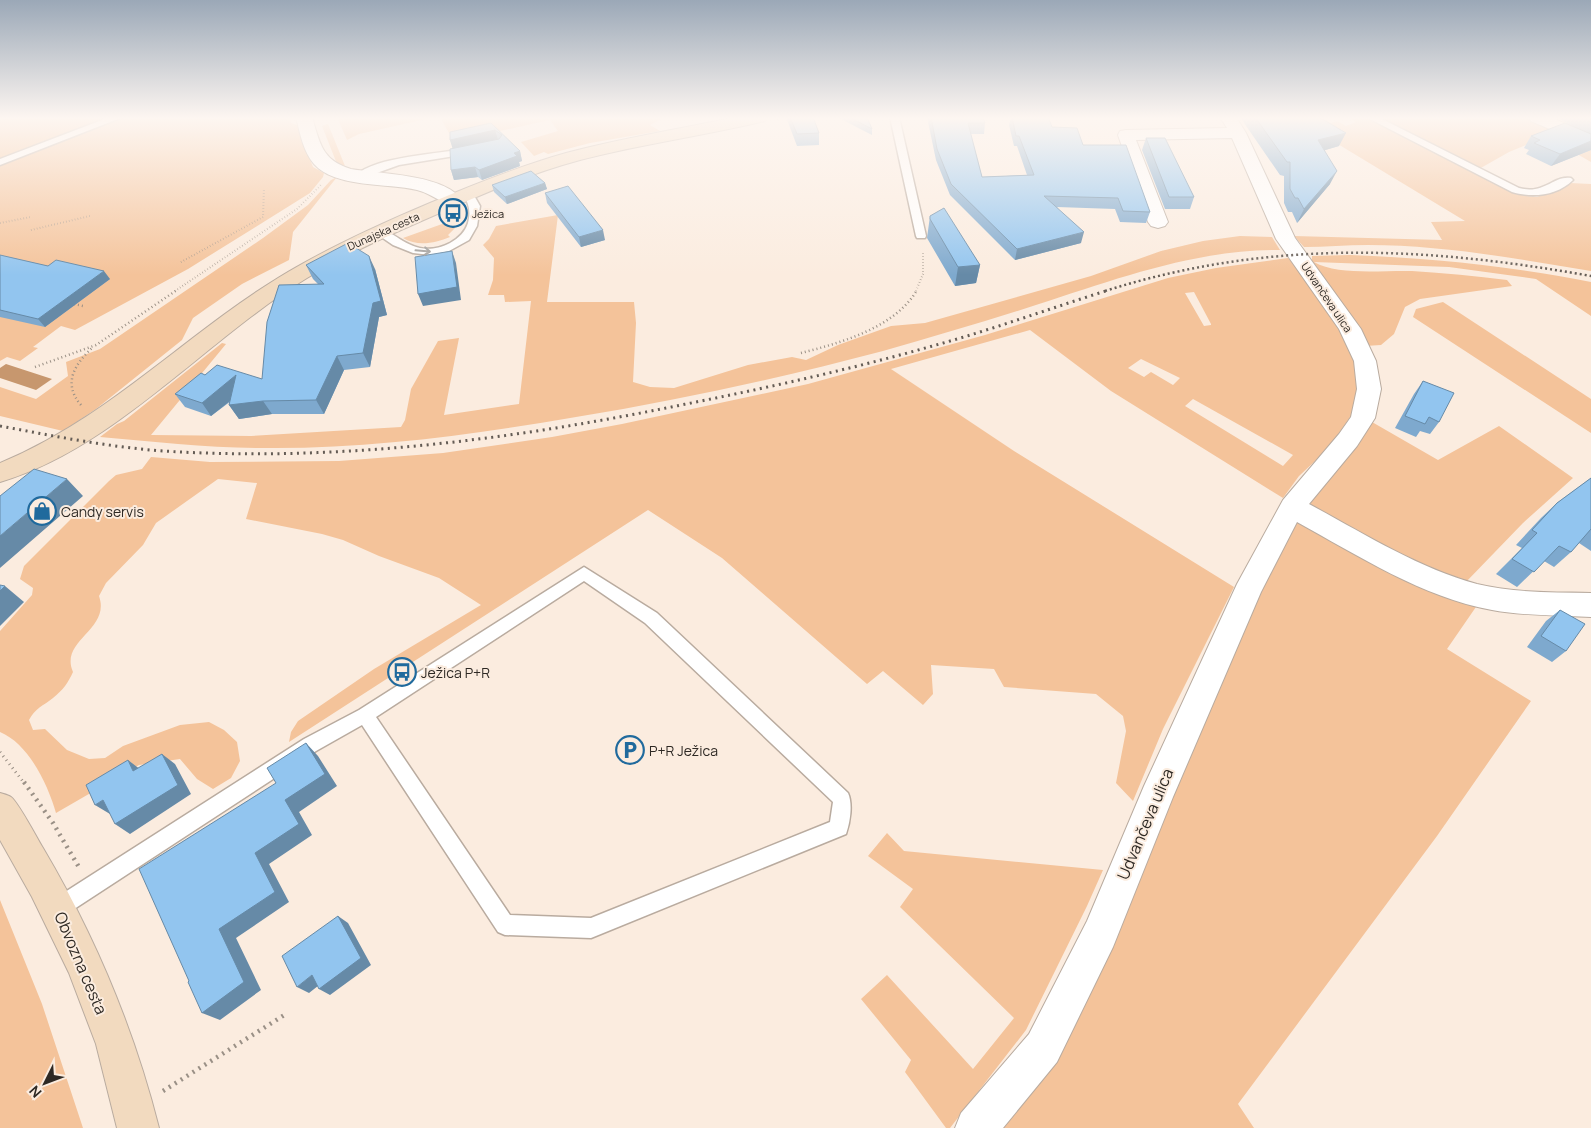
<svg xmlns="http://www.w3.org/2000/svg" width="1591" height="1128" viewBox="0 0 1591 1128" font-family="Manrope,sans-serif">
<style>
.green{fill:#f4c39a;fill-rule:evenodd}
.water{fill:#c7976e}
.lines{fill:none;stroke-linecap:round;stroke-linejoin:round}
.lane-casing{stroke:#b9ab9f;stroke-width:3}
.street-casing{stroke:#b9ab9f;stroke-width:2}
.secondary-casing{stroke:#b9ab9f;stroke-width:2}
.path-far3{stroke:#9a9086;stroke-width:2;stroke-dasharray:0.5 2.5;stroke-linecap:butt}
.path-far2{stroke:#9a9086;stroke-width:2.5;stroke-dasharray:1 3;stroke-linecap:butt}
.path-far1{stroke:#9a9086;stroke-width:3;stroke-dasharray:1 4;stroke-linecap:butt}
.path{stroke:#9a9086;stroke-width:4.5;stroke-dasharray:2 5;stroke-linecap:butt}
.lane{fill:#fff;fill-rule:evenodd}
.street{fill:#fff;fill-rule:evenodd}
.secondary{fill:#f2dabf;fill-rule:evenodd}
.rail-far1{stroke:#645c55;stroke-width:2.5;stroke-dasharray:2 3;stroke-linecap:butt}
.rail{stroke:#645c55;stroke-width:3;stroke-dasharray:2 4.5;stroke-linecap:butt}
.wall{fill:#7ea9ce}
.shaded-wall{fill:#668aa7}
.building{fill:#92c5ef;stroke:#668aa7}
.oneway{stroke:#a19f9c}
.labels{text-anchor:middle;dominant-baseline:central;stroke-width:4;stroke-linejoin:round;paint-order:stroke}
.far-poi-label{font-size:11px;fill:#2e2924;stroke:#fbecdf;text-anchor:start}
.far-street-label{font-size:11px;fill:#2e2924;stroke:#fbecdf}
.poi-label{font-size:14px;fill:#2e2924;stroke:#fbecdf;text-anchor:start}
.near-street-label{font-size:16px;fill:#2e2924;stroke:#fbecdf}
</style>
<rect width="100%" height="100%" fill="#fbecdf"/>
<path class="green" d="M 0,117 L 289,117 L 291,123 L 297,125 L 313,167 L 324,173 L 323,177 L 310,193 L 188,269 L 75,330 L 61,326 L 33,347 L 38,348 L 20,361 L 7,357 L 0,361 Z
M 337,117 L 435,117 L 359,134 L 347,140 Z
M 442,117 L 665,117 L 650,125 L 660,131 L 590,143 L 548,154 L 544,152 L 534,156 L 521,142 L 558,131 L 550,120 L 454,141 L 442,121 Z
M 1350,117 L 1363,117 L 1503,187 L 1526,196 L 1537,197 L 1570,183 L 1591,184 L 1591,271 C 1518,259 1443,245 1368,245 C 1347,245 1325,247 1304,247 L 1294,236 L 1442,240 L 1431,222 L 1465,221 L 1313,129 L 1337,121 L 1346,126 L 1356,122 L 1349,118 Z
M 1380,117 L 1528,117 L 1591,146 L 1591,162 L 1570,150 L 1533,142 L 1509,152 L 1479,169 L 1377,118 Z
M 328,124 L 345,166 L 337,164 L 322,126 Z
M 337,177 L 293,232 L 289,260 L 242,284 L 193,318 L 182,340 L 96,409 L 63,431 L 0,416 L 0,387 L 36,399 L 68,376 L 66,362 L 100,349 L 263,238 L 308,205 L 331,180 Z
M 558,215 L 547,302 L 634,302 L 636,323 L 633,382 L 650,387 L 674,388 L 748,365 L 792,357 L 806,360 L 838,345 L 891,326 L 925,323 L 1091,276 L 1161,251 L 1203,241 L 1240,236 L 1272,237 L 1280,250 C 1198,249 1116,279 1039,304 C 987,321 935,336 883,351 C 781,378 679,400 576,417 C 476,434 376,448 275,448 C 217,449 158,442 100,437 L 117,424 L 124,421 L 222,343 L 226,344 L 151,435 L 251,436 L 401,427 L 405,420 L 411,389 L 438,341 L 459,338 L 444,415 L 519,404 L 531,301 L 505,302 L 504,295 L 488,295 L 493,280 L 494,258 L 483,245 L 489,239 L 496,226 Z
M 456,219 L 458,219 L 455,228 L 448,235 L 450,237 C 435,243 418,247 403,238 Z
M 1350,255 C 1433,258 1510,266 1591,282 L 1591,316 L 1536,279 L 1449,267 L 1314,262 C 1338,276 1384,270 1412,271 C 1444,273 1476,276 1507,280 L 1512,286 L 1420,299 L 1405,307 L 1394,334 L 1381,345 L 1365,346 L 1312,262 L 1312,256 Z
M 1288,258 L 1310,280 L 1343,331 L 1358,371 L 1355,410 L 1328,449 L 1299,476 L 1283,498 L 1111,391 L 1030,330 L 891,369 L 1014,451 L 1234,587 L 1163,729 L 1133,801 L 1116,783 L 1126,731 L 1123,716 L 1096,694 L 1004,687 L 994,669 L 931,665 L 933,694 L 923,705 L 883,671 L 867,684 L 722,558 L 648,510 L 289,742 L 291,732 L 298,721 L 374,669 L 481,605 L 439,578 L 379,556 L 343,540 L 322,534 L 246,519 L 257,483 L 218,479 L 156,523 L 143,545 L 106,583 L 99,596 C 111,630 59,640 73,672 C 68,683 63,690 53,698 C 43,706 35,708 29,720 L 33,730 L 45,729 L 67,750 L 89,759 L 105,758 L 123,746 L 180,725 L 209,722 L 224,730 L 237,742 L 240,761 L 231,778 L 213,789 L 197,779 L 180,759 L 139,765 L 56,813 C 48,785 29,744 0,732 L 0,631 L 32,595 L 33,588 L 20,579 L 24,566 L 109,481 L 116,475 L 142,469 L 151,457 L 210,462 L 339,461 L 443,453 L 552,437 L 622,424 L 808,384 L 985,335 L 1168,278 L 1216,268 ZM 1194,292 L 1211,324 L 1211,325 L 1204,326 L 1185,293 ZM 1141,359 L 1180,378 L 1173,385 L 1151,372 L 1144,377 L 1128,368 ZM 1193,399 L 1293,455 L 1283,466 L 1185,406 Z
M 1443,302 L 1591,399 L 1591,433 L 1413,317 L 1416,309 Z
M 1372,422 L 1438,460 L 1499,426 L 1573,478 L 1523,523 L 1465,583 L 1427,569 L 1319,512 L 1311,505 L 1311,496 Z
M 1299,520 L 1478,604 L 1447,649 L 1531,701 L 1437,836 L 1238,1104 L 1254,1128 L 994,1128 L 1254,604 L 1291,526 Z
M 887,833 L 904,851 L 1103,870 L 1087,906 L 1026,1030 L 950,1128 L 946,1128 L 905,1072 L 911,1060 L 861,999 L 887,975 L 973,1069 L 1014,1018 L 900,907 L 913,889 L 868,856 Z
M 0,900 L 42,1004 L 83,1128 L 0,1128 Z"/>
<path class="water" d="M 6,364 L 52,379 L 36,390 L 0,378 L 0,368 Z"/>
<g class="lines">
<defs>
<path id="lane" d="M 110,117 L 123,117 L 0,165 L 0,159 Z
M 890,117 L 899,117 L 926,236 L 925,238 L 917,238 L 916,236 Z
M 1366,117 L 1378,117 L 1519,188 C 1544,195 1554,175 1571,178 L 1573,180 C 1557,196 1532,198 1512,192 Z
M 470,148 L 475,151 L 473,153 L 399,165 L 360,179 L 355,176 C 375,156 441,154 470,148 Z
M 468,191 L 472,192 L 480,206 L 477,226 L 469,240 L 449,251 L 431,255 L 413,253 L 393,245 L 374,232 L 375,230 C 394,225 411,263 450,243 C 459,238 465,232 468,223 C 471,211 469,204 463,194 Z
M 584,567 L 657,613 L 848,793 C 853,804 850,823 846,834 L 591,938 L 505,935 L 498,932 L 362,725 L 316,751 L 65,915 L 58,918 L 51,915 L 48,908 L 51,901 L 304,739 L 359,710 ZM 584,581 L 645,623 L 833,802 L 830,822 L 591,918 L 510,915 L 376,717 Z"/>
<path id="street" d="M 296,117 L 312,117 C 320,144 322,160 351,169 C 380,174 444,174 462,200 L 460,204 C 445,208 432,193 417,190 C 388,183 335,188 314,164 C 303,151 300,133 296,117 Z
M 1220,117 L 1236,117 L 1246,133 L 1295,238 L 1361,329 L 1376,361 L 1381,389 L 1375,418 L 1357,446 L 1309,504 C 1363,533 1418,568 1477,584 C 1514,593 1553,592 1591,593 L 1591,617 C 1558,615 1524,616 1492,610 C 1422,597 1359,556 1297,522 L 1261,592 L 1173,797 L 1113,947 L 1057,1062 L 1003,1128 L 955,1128 L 961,1113 L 1029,1034 L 1087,921 L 1144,786 L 1237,584 L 1283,500 L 1339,434 L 1351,417 L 1357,389 L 1354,361 L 1339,329 L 1276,239 L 1232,138 L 1136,140 L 1168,222 L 1165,226 L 1158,228 L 1151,226 L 1148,222 L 1118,135 L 1120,131 L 1126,130 L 1227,128 Z
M 1529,117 L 1551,117 L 1591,136 L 1591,147 L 1531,121 Z"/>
<path id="secondary" d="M 736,117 L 767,117 L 765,121 C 703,136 641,144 580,160 C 532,173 487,192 442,212 C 396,232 350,252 307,278 C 205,340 115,448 0,482 L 0,463 C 108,418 181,338 278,278 C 327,248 378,225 430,203 C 475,184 520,166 566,153 C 622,138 680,129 736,117 Z
M 0,793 C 3,794 8,795 11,797 C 18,802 37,838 43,848 C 95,936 134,1029 159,1128 L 117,1128 L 96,1044 L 69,973 L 32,897 L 0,840 Z"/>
</defs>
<use href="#lane" class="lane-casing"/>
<use href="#street" class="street-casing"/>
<use href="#secondary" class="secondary-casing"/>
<path class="path-far3" d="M 777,119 L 785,117
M 0,223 L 31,217
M 31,230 L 90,216
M 181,262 L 263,217 L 264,188
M 175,291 L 297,209 L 322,184
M 916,291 L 923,274 L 923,251"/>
<path class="path-far2" d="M 74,304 L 83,306
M 801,353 C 840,343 895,328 917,290
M 35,367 L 96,345 L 177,290
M 81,405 C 62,383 75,364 93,347"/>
<path class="path-far1" d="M 0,752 L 25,784"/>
<path class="path" d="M 24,782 L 53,823 L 80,869
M 163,1091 L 286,1014"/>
<use href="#lane" class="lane"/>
<use href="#street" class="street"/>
<use href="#secondary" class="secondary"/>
<path class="rail-far1" d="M 1105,291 C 1269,239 1423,246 1591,276"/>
<path class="rail" d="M 0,426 C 54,436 108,447 163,451 C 337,462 510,440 681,405 C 767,388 852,369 936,345 C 994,329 1051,308 1109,290"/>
</g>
<path class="wall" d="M 786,117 L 813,117 L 819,133 L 819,145 L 797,146 Z
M 837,117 L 867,117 L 872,129 L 872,135 Z
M 927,117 L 983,117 L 985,123 L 984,134 L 970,134 L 982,177 L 1027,175 L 1017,146 L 1014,146 L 1009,125 L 1011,117 L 1048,117 L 1052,127 L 1083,145 L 1150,212 L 1146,223 L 1120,222 L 1115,209 L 1057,207 L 1081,243 L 1015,260 L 950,195 L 936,160 Z
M 1240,117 L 1319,117 L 1339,146 L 1325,150 L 1330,184 L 1297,223 L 1292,212 L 1288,212 L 1284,203 L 1284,176 L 1280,175 Z
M 1556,117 L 1591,117 L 1591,150 L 1551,166 L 1526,154 L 1529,150 L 1524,148 L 1531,136 L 1574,127 Z
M 491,123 L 520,151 L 522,161 L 519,162 L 520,166 L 482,180 L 478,177 L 454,180 L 451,170 L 453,148 L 450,140 Z
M 1146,138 L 1194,197 L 1190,209 L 1165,209 L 1142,150 Z
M 545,183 L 547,189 L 507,204 L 494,192 L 492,185 Z
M 545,193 L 605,240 L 581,247 L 547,203 Z
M 930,216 L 980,265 L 976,283 L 955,286 L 927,238 Z
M 0,255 L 48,266 L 110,279 L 45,327 L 0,317 Z
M 306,265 L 375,269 L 387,315 L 379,317 L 370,367 L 344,370 L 324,414 L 272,414 L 239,419 L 229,405 L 231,401 L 211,416 L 185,407 L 175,394 L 205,375 L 262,379 L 318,284 L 313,279 Z
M 1423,381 L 1439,422 L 1430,434 L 1420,431 L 1416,437 L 1395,428 L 1414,394 Z
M 1591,478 L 1591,551 L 1579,543 L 1571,552 L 1554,567 L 1544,561 L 1517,587 L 1496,574 L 1522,548 L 1516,545 L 1541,518 L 1557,503 Z
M 1560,610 L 1566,651 L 1552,662 L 1527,647 L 1546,621 Z"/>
<path class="shaded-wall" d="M 495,130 L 498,140 L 453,150 L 450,140 Z
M 1346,133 L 1339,146 L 1312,154 L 1318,140 Z
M 1591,141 L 1591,150 L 1551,166 L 1560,154 Z
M 520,151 L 522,161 L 519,162 L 520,166 L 482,180 L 479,170 L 514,153 Z
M 475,167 L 478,177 L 454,180 L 451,170 Z
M 1337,171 L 1330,184 L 1297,223 L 1304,209 Z
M 545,183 L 547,189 L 507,204 L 505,197 Z
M 603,230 L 605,240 L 581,247 L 579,237 Z
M 1084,232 L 1081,243 L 1015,260 L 1017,249 Z
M 452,251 L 456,263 L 461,300 L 423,306 L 418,294 Z
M 369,256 L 375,269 L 387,315 L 379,317 L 370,367 L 363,353 Z
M 980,265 L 976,283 L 955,286 L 958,267 Z
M 104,271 L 110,279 L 45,327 L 38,319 Z
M 337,356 L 344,370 L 324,414 L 316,400 Z
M 236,375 L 245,389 L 211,416 L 202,403 Z
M 263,401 L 272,414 L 239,419 L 229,405 Z
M 67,479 L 83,496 L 0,568 L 0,536 Z
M 5,586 L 24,602 L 0,626 L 0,591 Z
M 306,743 L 318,756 L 337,786 L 299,812 L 312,835 L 269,864 L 289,902 L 236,938 L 261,990 L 220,1020 L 202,1013 L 219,929 L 255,853 L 285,800 Z
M 162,754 L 175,764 L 191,794 L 130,834 L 115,824 Z
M 128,760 L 141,770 L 133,771 Z
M 103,800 L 118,809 L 110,814 L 95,805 Z
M 338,916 L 348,923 L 371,965 L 330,995 L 319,989 Z
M 312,975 L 323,982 L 309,993 L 297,987 Z"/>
<path class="building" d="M 790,117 L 813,117 L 819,133 L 797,134 Z
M 849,117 L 867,117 L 872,129 Z
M 931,117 L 983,117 L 985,123 L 968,123 L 982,177 L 1034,175 L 1019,136 L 1016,136 L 1012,117 L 1048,117 L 1052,127 L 1077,128 L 1083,145 L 1126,145 L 1150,212 L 1123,211 L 1118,198 L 1044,196 L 1084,232 L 1017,249 L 951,184 L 937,149 Z
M 1255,117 L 1319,117 L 1346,133 L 1318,140 L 1337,171 L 1304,209 L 1298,198 L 1295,198 L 1290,189 L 1290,162 L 1287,162 Z
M 491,123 L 520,151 L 514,153 L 517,156 L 479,170 L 475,167 L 451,170 L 450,149 L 499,139 L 502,135 L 495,130 L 450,140 L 450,132 Z
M 1565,123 L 1591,134 L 1591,141 L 1560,154 L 1534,143 L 1540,140 L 1531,136 Z
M 1146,138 L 1165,138 L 1194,197 L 1169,197 Z
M 531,171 L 545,183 L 505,197 L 492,185 Z
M 568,186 L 603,230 L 579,237 L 545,193 Z
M 944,208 L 980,265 L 958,267 L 930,219 L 930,216 Z
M 348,243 L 369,256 L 381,301 L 373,303 L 363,353 L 337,356 L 316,400 L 263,401 L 229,405 L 236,375 L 202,403 L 175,394 L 201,373 L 205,375 L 217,365 L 262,379 L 267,322 L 279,285 L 324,284 L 306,265 Z
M 452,251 L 457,287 L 418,294 L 415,257 Z
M 0,255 L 48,266 L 56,260 L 104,271 L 38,319 L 0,310 Z
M 1423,381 L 1454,393 L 1439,422 L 1429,417 L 1425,424 L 1405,416 Z
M 34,469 L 67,479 L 0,536 L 0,496 Z
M 1591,478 L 1591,529 L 1571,552 L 1559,546 L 1534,572 L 1512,559 L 1537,533 L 1532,530 L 1557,503 Z
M 0,585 L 5,586 L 0,591 Z
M 1560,610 L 1585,624 L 1566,651 L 1541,636 Z
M 306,743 L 325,774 L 285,800 L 299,824 L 255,853 L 275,892 L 219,929 L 244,982 L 202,1013 L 188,982 L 189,981 L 139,869 L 276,783 L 267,768 Z
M 162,754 L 178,785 L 115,824 L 103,800 L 95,805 L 86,785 L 128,760 L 133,771 Z
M 338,916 L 361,958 L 319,989 L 312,975 L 297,987 L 282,956 Z"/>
<defs><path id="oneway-shaft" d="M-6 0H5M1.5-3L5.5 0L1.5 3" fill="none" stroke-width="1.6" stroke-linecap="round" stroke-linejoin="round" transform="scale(1.25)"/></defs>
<use class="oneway" href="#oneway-shaft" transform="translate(423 251) rotate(5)"/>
<linearGradient id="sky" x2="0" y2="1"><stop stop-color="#9ba8b7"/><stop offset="0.43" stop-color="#fdf6f1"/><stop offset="1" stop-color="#fdf6f1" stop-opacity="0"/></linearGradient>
<rect width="1591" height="275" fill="url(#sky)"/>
<defs>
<symbol id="bus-ring" viewBox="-11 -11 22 22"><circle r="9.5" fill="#fbecdf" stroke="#206a9d" stroke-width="1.5"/><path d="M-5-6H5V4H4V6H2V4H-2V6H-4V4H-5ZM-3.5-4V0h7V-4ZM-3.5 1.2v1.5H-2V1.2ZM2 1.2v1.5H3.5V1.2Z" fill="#206a9d"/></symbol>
<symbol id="shop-ring" viewBox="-11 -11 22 22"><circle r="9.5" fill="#fbecdf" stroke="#206a9d" stroke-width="1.5"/><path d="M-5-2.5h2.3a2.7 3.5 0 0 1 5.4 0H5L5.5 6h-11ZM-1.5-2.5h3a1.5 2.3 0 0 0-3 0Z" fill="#206a9d"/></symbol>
<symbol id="parking-ring" viewBox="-11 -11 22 22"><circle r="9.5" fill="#fbecdf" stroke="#206a9d" stroke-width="1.5"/><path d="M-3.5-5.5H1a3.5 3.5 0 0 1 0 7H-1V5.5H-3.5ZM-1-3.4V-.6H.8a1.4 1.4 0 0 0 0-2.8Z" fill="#206a9d"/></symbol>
</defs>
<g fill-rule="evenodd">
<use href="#bus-ring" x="437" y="197" width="32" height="32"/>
<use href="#shop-ring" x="26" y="495" width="32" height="32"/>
<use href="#bus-ring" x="386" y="656" width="32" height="32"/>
<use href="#parking-ring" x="614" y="734" width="32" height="32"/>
</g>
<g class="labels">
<g class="far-poi-label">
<text x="472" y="213">Ježica</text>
</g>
<g class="far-street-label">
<text transform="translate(383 231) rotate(-24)">Dunajska cesta</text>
<text transform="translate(1327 297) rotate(56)">Udvančeva ulica</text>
</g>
<g class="poi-label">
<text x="61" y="511">Candy servis</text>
<text x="421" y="672">Ježica P+R</text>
<text x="649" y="750">P+R Ježica</text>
</g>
<g class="near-street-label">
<text transform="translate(1145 824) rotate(-67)">Udvančeva ulica</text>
<text transform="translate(81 963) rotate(67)">Obvozna cesta</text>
</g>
</g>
<g transform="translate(45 1083) rotate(228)" stroke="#fbecdf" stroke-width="4" paint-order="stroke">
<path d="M0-4L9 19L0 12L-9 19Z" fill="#2e2924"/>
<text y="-8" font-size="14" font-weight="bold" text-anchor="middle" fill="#2e2924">N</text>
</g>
</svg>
